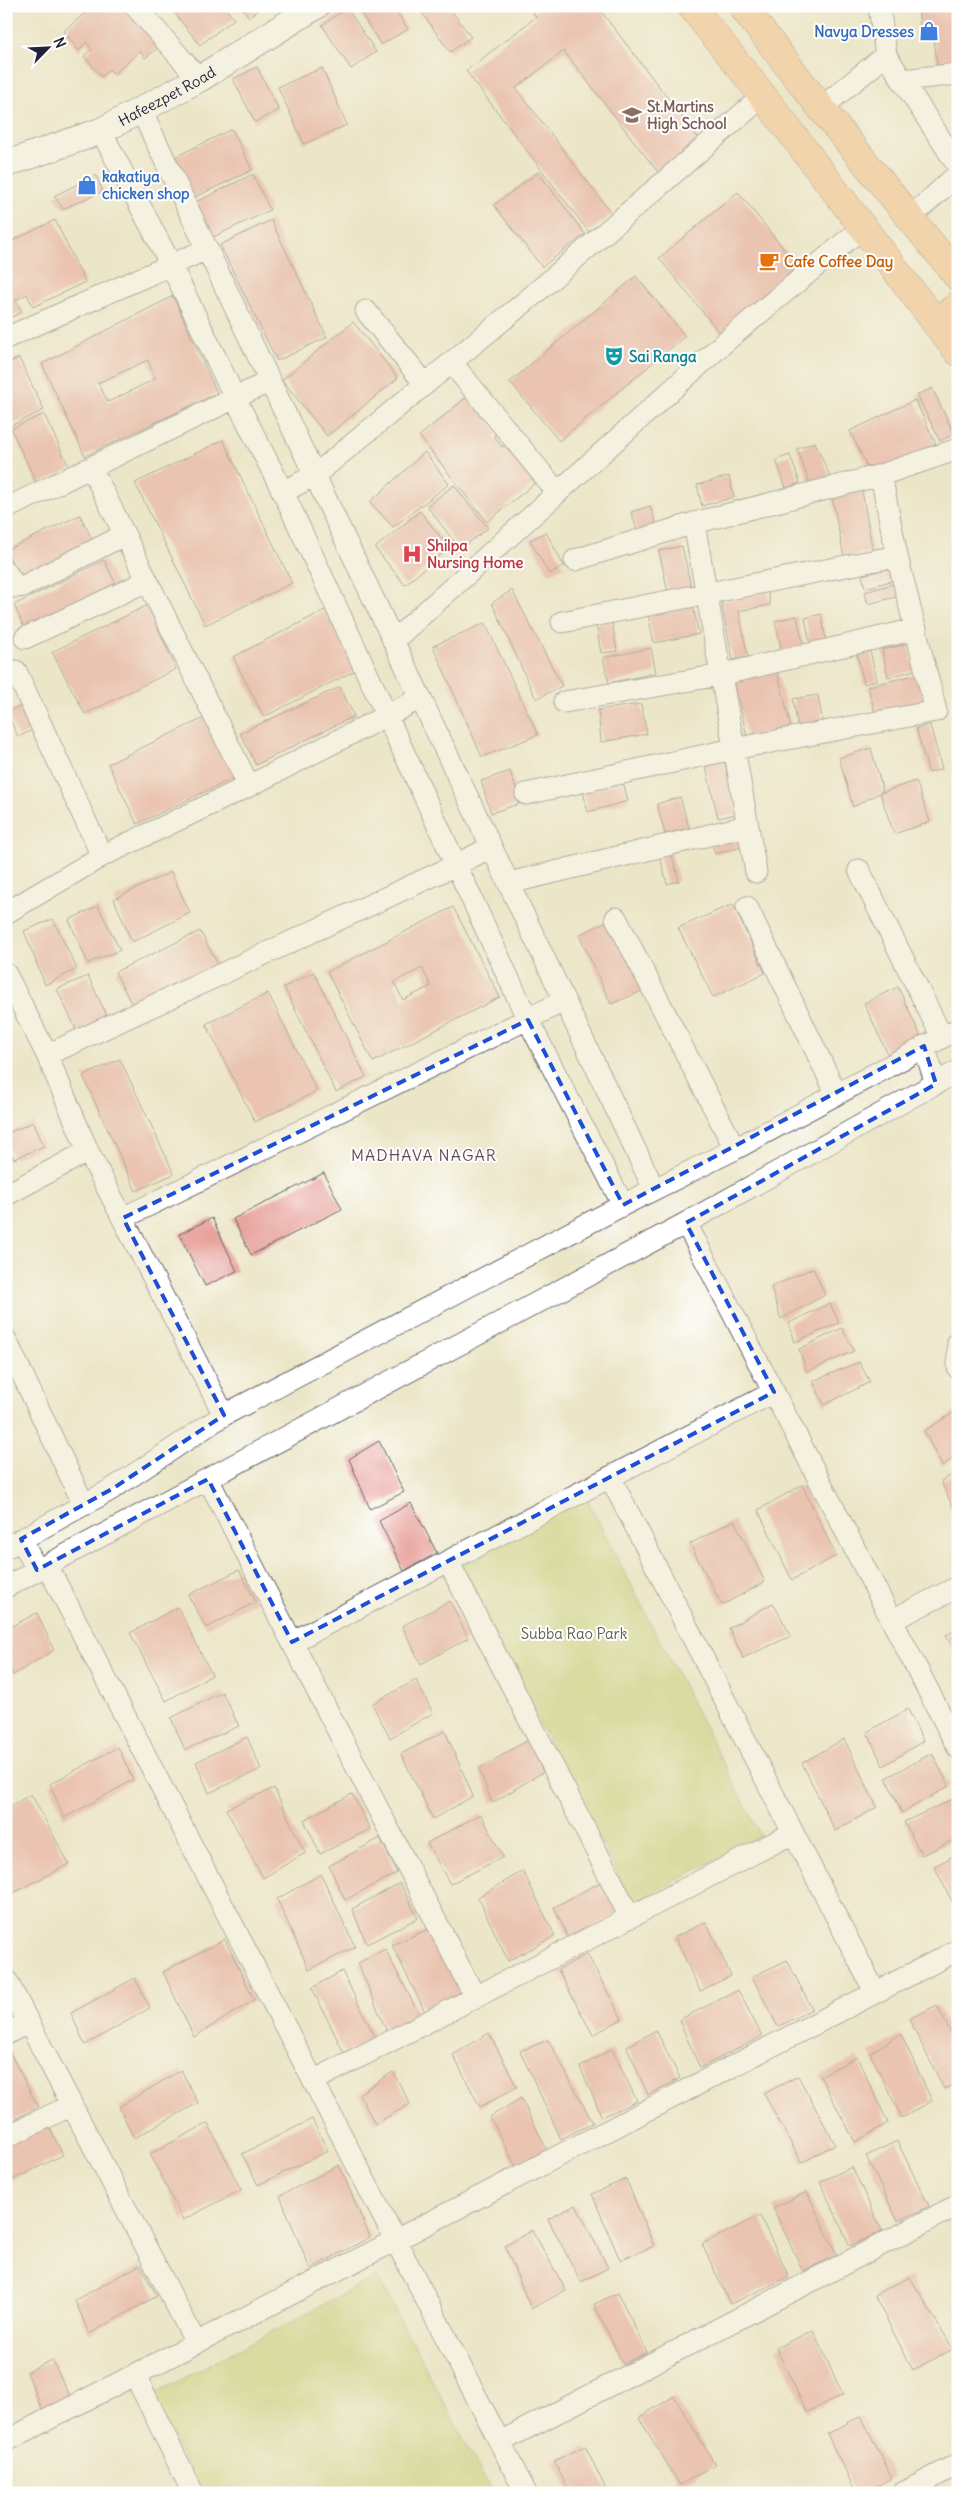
<svg xmlns="http://www.w3.org/2000/svg" width="964" height="2499" viewBox="0 0 964 2499" font-family="Delius,sans-serif">
<style>
.green{fill:#c1d072;stroke:#727956}
.building{fill:#e69b94;fill-rule:evenodd}
.lines{fill:none;stroke-linecap:round;stroke-linejoin:round}
.minor-casing{stroke:#69676c;stroke-width:23}
.tertiary-casing{stroke:#69676c;stroke-width:28}
.trunk-casing{stroke:#69676c;stroke-width:29}
.minor{stroke:#fff;stroke-width:21}
.tertiary{stroke:#fff;stroke-width:26}
.trunk{stroke:#f7be88;stroke-width:28}
.marked{fill:none;stroke:#1d4ed8;stroke-width:4;stroke-dasharray:10 6;stroke-linejoin:round}
.labels{text-anchor:middle;dominant-baseline:central;stroke-width:4;stroke-linejoin:round;paint-order:stroke}
.shop-label{font-size:15px;font-weight:bold;fill:#366cbe;stroke:#fff;text-anchor:end}
.street-label{font-size:15px;fill:#22223b;stroke:#fff}
.education-label{font-size:15px;font-weight:bold;fill:#785e54;stroke:#fff;text-anchor:start}
.food-label{font-size:15px;font-weight:bold;fill:#c56008;stroke:#fff;text-anchor:start}
.culture-label{font-size:15px;font-weight:bold;fill:#0d838f;stroke:#fff;text-anchor:start}
.health-label{font-size:15px;font-weight:bold;fill:#be3a42;stroke:#fff;text-anchor:start}
.park-label{font-size:15px;fill:#5a5f4e;stroke:#fff}
.neighbourhood-label{font-size:16px;letter-spacing:1px;fill:#674c5a;stroke:#fff}
</style>
<rect width="100%" height="100%" fill="#fff"/>
<filter id="ink" filterUnits="userSpaceOnUse"><feTurbulence type="fractalNoise" baseFrequency=".02" numOctaves="2"/><feDisplacementMap in="SourceGraphic" scale="10" xChannelSelector="R" yChannelSelector="G"/><feConvolveMatrix kernelMatrix="1 2 1 2 8 2 1 2 1" color-interpolation-filters="sRGB"/></filter>
<filter id="wash" filterUnits="userSpaceOnUse"><feTurbulence type="fractalNoise" baseFrequency=".0096" numOctaves="4" result="noise"/><feDisplacementMap in="SourceGraphic" scale="20" xChannelSelector="R" yChannelSelector="G"/><feGaussianBlur stdDeviation="1.12" result="paint"/><feColorMatrix in="noise" values="0 0 0 0 0 0 0 0 0 0 0 0 0 0 0 0 0 1.4 0 .05"/><feComposite in="paint" operator="in"/></filter>
<g filter="url(#wash)">
<rect width="100%" height="100%" fill="#ece6c8"/>
<path class="green" d="M 585,1496 L 761,1836 L 633,1903 L 456,1563 Z
M 377,2276 L 492,2493 L 201,2493 L 150,2396 Z"/>
<g id="blocks">
<path class="building" d="M 93,6 L 130,6 L 162,45 L 145,58 L 140,51 L 114,74 L 109,69 L 102,77 L 84,56 L 92,49 L 86,42 L 79,51 L 64,31 Z
M 169,6 L 224,6 L 234,19 L 200,45 Z
M 240,6 L 262,6 L 249,17 Z
M 356,6 L 393,6 L 408,29 L 381,45 Z
M 417,6 L 448,6 L 471,37 L 450,52 Z
M 542,6 L 597,6 L 703,144 L 661,176 L 564,51 L 516,88 L 612,214 L 589,232 L 466,71 L 536,17 L 533,13 Z
M 918,6 L 958,6 L 958,64 L 937,65 L 934,38 L 921,39 Z
M 347,8 L 376,52 L 351,69 L 322,25 Z
M 257,67 L 279,110 L 255,122 L 233,79 Z
M 322,68 L 347,125 L 304,144 L 278,87 Z
M 232,129 L 252,170 L 191,199 L 171,159 Z
M 538,172 L 585,234 L 542,267 L 494,205 Z
M 253,174 L 270,210 L 209,239 L 192,204 Z
M 96,175 L 103,191 L 63,209 L 54,196 Z
M 738,192 L 804,274 L 726,341 L 659,258 Z
M 55,220 L 85,282 L 33,307 L 27,294 L 16,300 L 22,312 L 6,320 L 6,244 Z
M 271,220 L 327,337 L 277,361 L 220,245 Z
M 636,276 L 685,336 L 559,441 L 510,382 Z
M 173,296 L 217,393 L 85,456 L 42,364 ZM 148,360 L 155,379 L 108,402 L 98,383 Z
M 353,322 L 398,378 L 327,436 L 282,380 Z
M 19,358 L 44,410 L 10,426 L 6,419 L 6,364 Z
M 932,388 L 954,434 L 940,441 L 917,395 Z
M 472,393 L 497,432 L 494,436 L 502,447 L 506,445 L 540,479 L 487,522 L 419,436 Z
M 915,400 L 936,444 L 871,475 L 850,431 Z
M 44,414 L 70,469 L 37,484 L 11,429 Z
M 223,440 L 292,583 L 205,625 L 135,483 Z
M 815,442 L 830,476 L 810,484 L 797,449 Z
M 425,452 L 449,484 L 393,527 L 370,502 Z
M 790,455 L 800,483 L 786,488 L 776,460 Z
M 729,476 L 734,497 L 702,506 L 697,485 Z
M 454,485 L 488,528 L 460,549 L 427,506 Z
M 862,491 L 873,552 L 844,557 L 832,497 Z
M 650,506 L 659,532 L 640,538 L 631,512 Z
M 420,511 L 449,548 L 405,585 L 375,548 Z
M 80,515 L 95,545 L 20,581 L 6,550 Z
M 546,532 L 564,566 L 549,574 L 530,540 Z
M 682,546 L 691,587 L 668,592 L 659,551 Z
M 104,560 L 117,586 L 26,632 L 14,605 Z
M 894,567 L 898,579 L 865,588 L 862,575 Z
M 900,582 L 904,595 L 868,604 L 865,592 Z
M 512,590 L 562,686 L 536,699 L 492,603 Z
M 768,592 L 770,605 L 739,611 L 748,657 L 733,660 L 721,601 Z
M 148,605 L 176,669 L 85,714 L 52,652 Z
M 693,605 L 699,634 L 654,643 L 648,614 Z
M 331,607 L 360,668 L 264,717 L 233,657 Z
M 821,614 L 826,640 L 810,643 L 805,618 Z
M 797,616 L 804,647 L 782,651 L 775,621 Z
M 612,621 L 617,651 L 601,653 L 596,624 Z
M 485,623 L 538,735 L 482,757 L 433,646 Z
M 908,644 L 915,670 L 888,677 L 882,650 Z
M 651,648 L 656,673 L 609,683 L 603,658 Z
M 870,651 L 877,680 L 864,684 L 857,654 Z
M 777,670 L 791,727 L 747,737 L 734,680 Z
M 924,673 L 931,704 L 876,717 L 868,686 Z
M 340,687 L 354,716 L 256,765 L 240,733 Z
M 818,695 L 823,725 L 798,729 L 793,699 Z
M 25,704 L 37,728 L 18,737 L 7,712 Z
M 641,704 L 647,734 L 601,742 L 598,710 Z
M 208,716 L 236,777 L 137,824 L 108,764 Z
M 930,725 L 942,769 L 929,773 L 916,728 Z
M 871,748 L 883,791 L 853,807 L 839,758 Z
M 724,759 L 737,814 L 718,818 L 705,763 Z
M 510,771 L 521,803 L 491,813 L 481,781 Z
M 916,781 L 930,822 L 894,834 L 880,793 Z
M 623,782 L 628,801 L 588,812 L 583,792 Z
M 680,797 L 689,828 L 665,834 L 657,804 Z
M 739,835 L 743,847 L 715,854 L 712,842 Z
M 671,851 L 679,881 L 667,884 L 659,853 Z
M 171,872 L 190,913 L 132,942 L 114,899 Z
M 733,904 L 765,973 L 713,997 L 678,928 Z
M 98,906 L 120,950 L 88,963 L 69,920 Z
M 453,907 L 500,997 L 373,1062 L 327,972 ZM 422,968 L 431,986 L 403,1000 L 394,982 Z
M 53,919 L 77,969 L 45,985 L 24,931 Z
M 609,920 L 645,990 L 611,1004 L 579,935 Z
M 200,931 L 220,968 L 134,1009 L 115,972 Z
M 314,972 L 366,1077 L 336,1092 L 284,987 Z
M 88,976 L 110,1022 L 79,1036 L 57,989 Z
M 898,987 L 923,1041 L 889,1057 L 864,1003 Z
M 268,993 L 317,1091 L 255,1122 L 206,1024 Z
M 120,1059 L 174,1174 L 136,1191 L 83,1076 Z
M 33,1122 L 44,1146 L 14,1159 L 9,1148 L 6,1150 L 6,1134 Z
M 324,1173 L 342,1209 L 251,1255 L 233,1219 Z
M 212,1218 L 237,1271 L 205,1286 L 179,1234 Z
M 813,1268 L 825,1295 L 781,1319 L 771,1287 Z
M 830,1303 L 839,1323 L 795,1342 L 789,1323 Z
M 842,1328 L 854,1351 L 807,1372 L 799,1349 Z
M 859,1362 L 870,1382 L 824,1405 L 813,1381 Z
M 958,1410 L 958,1455 L 942,1466 L 924,1431 Z
M 379,1441 L 404,1492 L 370,1509 L 349,1459 Z
M 958,1472 L 958,1513 L 956,1514 L 941,1481 Z
M 802,1485 L 836,1556 L 792,1580 L 758,1510 Z
M 411,1503 L 437,1553 L 404,1571 L 379,1521 Z
M 734,1520 L 765,1582 L 722,1605 L 690,1544 Z
M 239,1570 L 256,1602 L 206,1628 L 188,1595 Z
M 450,1601 L 468,1638 L 421,1664 L 402,1626 Z
M 773,1603 L 791,1636 L 743,1658 L 729,1628 Z
M 178,1607 L 212,1675 L 166,1701 L 130,1633 Z
M 37,1613 L 54,1650 L 13,1675 L 6,1658 L 6,1629 Z
M 958,1629 L 958,1658 L 946,1635 Z
M 416,1680 L 433,1713 L 390,1738 L 372,1704 Z
M 222,1692 L 239,1726 L 185,1750 L 171,1718 Z
M 908,1709 L 923,1741 L 883,1766 L 867,1732 Z
M 445,1731 L 473,1796 L 433,1819 L 401,1754 Z
M 247,1737 L 261,1769 L 209,1793 L 196,1762 Z
M 844,1739 L 877,1807 L 835,1831 L 802,1763 Z
M 528,1740 L 543,1772 L 492,1803 L 479,1769 Z
M 118,1747 L 133,1780 L 64,1818 L 50,1784 Z
M 932,1753 L 949,1786 L 902,1813 L 886,1778 Z
M 274,1788 L 305,1853 L 263,1878 L 226,1809 Z
M 31,1794 L 69,1864 L 10,1895 L 6,1888 L 6,1809 Z
M 352,1794 L 370,1829 L 320,1854 L 304,1820 Z
M 955,1798 L 958,1804 L 958,1838 L 922,1855 L 904,1822 Z
M 481,1814 L 503,1857 L 450,1884 L 427,1843 Z
M 380,1838 L 397,1873 L 345,1900 L 329,1866 Z
M 958,1854 L 958,1913 L 934,1866 Z
M 523,1871 L 555,1936 L 508,1961 L 478,1897 Z
M 321,1874 L 355,1947 L 309,1970 L 277,1899 Z
M 603,1881 L 619,1913 L 569,1940 L 554,1907 Z
M 400,1883 L 418,1918 L 367,1944 L 352,1909 Z
M 706,1922 L 731,1976 L 700,1991 L 675,1937 Z
M 431,1928 L 462,1991 L 425,2012 L 392,1945 Z
M 225,1939 L 254,2000 L 194,2037 L 163,1972 Z
M 385,1949 L 419,2014 L 387,2032 L 358,1963 Z
M 587,1954 L 622,2019 L 593,2035 L 558,1970 Z
M 787,1960 L 812,2009 L 778,2027 L 752,1977 Z
M 342,1971 L 375,2037 L 344,2053 L 312,1988 Z
M 135,1978 L 150,2008 L 85,2045 L 71,2013 Z
M 738,1990 L 762,2036 L 700,2068 L 679,2020 Z
M 937,2005 L 958,2047 L 958,2083 L 944,2089 L 909,2019 Z
M 656,2030 L 680,2078 L 648,2095 L 627,2047 Z
M 489,2033 L 517,2087 L 480,2107 L 453,2055 Z
M 901,2034 L 932,2101 L 902,2118 L 870,2053 Z
M 548,2040 L 593,2123 L 561,2139 L 520,2051 Z
M 6,2045 L 38,2107 L 6,2124 Z
M 612,2049 L 637,2101 L 602,2117 L 580,2067 Z
M 857,2057 L 888,2123 L 855,2142 L 820,2076 Z
M 181,2070 L 198,2103 L 134,2138 L 119,2107 Z
M 393,2072 L 410,2104 L 375,2124 L 359,2094 Z
M 798,2076 L 835,2144 L 802,2163 L 764,2094 Z
M 521,2098 L 547,2150 L 516,2167 L 490,2117 Z
M 312,2119 L 328,2151 L 258,2185 L 242,2154 Z
M 47,2122 L 63,2155 L 6,2183 L 6,2143 Z
M 208,2123 L 241,2190 L 183,2220 L 150,2154 Z
M 897,2141 L 929,2206 L 898,2221 L 866,2156 Z
M 339,2165 L 370,2237 L 310,2269 L 280,2196 Z
M 852,2167 L 882,2231 L 850,2246 L 820,2182 Z
M 626,2179 L 654,2246 L 620,2260 L 592,2194 Z
M 807,2192 L 837,2255 L 803,2271 L 773,2208 Z
M 576,2205 L 608,2268 L 581,2282 L 548,2219 Z
M 760,2216 L 789,2277 L 730,2304 L 702,2244 Z
M 532,2230 L 566,2290 L 531,2309 L 505,2246 Z
M 140,2265 L 157,2296 L 89,2334 L 75,2300 Z
M 910,2277 L 953,2349 L 913,2370 L 874,2295 Z
M 618,2293 L 647,2352 L 623,2364 L 594,2304 Z
M 813,2330 L 843,2395 L 807,2412 L 776,2348 Z
M 52,2360 L 73,2402 L 45,2417 L 27,2372 Z
M 674,2396 L 715,2464 L 680,2485 L 639,2418 Z
M 861,2416 L 892,2478 L 863,2493 L 856,2493 L 827,2434 Z
M 585,2446 L 608,2493 L 570,2493 L 554,2461 Z"/>
</g>
</g>
<g filter="url(#ink)">
<use href="#blocks" fill-opacity="0" stroke="#69676c" stroke-width="1"/>
<g class="lines">
<defs>
<path id="minor" d="M 135,6 L 199,79
M 879,6 L 886,55 L 958,166
M 902,80 L 958,74
M 821,108 L 886,55
M 141,110 L 654,1189
M 101,131 L 171,265 L 235,398 L 283,492 L 528,1020 L 623,1205
M 911,217 L 958,174
M 366,311 L 425,384
M 6,338 L 207,249
M 452,363 L 557,492
M 92,469 L 249,786
M 283,492 L 315,475 L 532,296 L 763,96
M 11,506 L 270,381
M 694,523 L 756,872
M 575,560 L 694,523 L 881,475 L 958,449
M 6,572 L 16,587 L 24,586 L 124,535
M 562,622 L 897,556
M 25,638 L 147,581
M 393,641 L 726,341 L 862,228
M 16,671 L 102,856
M 564,702 L 720,675 L 916,629
M 526,794 L 733,749 L 936,711 L 897,556 L 881,475
M 859,870 L 942,1037
M 509,883 L 747,826
M 747,907 L 836,1093
M 6,913 L 102,856 L 249,786 L 419,699
M 616,918 L 735,1149
M 6,974 L 47,1055 L 88,1151 L 224,1415 L 112,1489 L 6,1548
M 924,1046 L 936,1084
M 47,1055 L 456,865 L 491,847
M 6,1195 L 88,1151
M 123,1218 L 564,1001
M 686,1223 L 958,1748
M 6,1340 L 84,1505
M 958,1342 L 958,1368
M 224,1415 L 623,1205 L 735,1149 L 958,1029
M 610,1477 L 875,1992
M 208,1479 L 475,1997
M 21,1539 L 37,1570
M 448,1561 L 630,1917
M 47,1565 L 526,2493
M 6,1587 L 686,1223 L 958,1071
M 892,1620 L 958,1587
M 292,1642 L 774,1392
M 6,1979 L 196,2343
M 6,2034 L 29,2022
M 313,2081 L 793,1833
M 6,2137 L 72,2105
M 135,2375 L 193,2493
M 6,2441 L 958,1950
M 500,2442 L 958,2205
M 903,2493 L 958,2464"/>
<g id="tertiary">
<path id="s1" d="M 6,164 L 101,131 L 199,79 L 316,6"/>
</g>
<path id="trunk" d="M 691,6 L 763,96 L 958,352
M 742,6 L 821,108 L 958,277
M 936,324 L 958,305"/>
</defs>
<use href="#minor" class="minor-casing"/>
<use href="#tertiary" class="tertiary-casing"/>
<use href="#trunk" class="trunk-casing"/>
<use href="#minor" class="minor"/>
<use href="#tertiary" class="tertiary"/>
<use href="#trunk" class="trunk"/>
</g>
</g>
<path d="M0 0H964V2499H0ZM 528,1020 L 623,1205 L 924,1046 L 936,1084 L 686,1223 L 774,1392 L 292,1642 L 208,1479 L 37,1570 L 21,1539 L 112,1489 L 224,1415 L 123,1218 Z" fill="#ece6c8" fill-opacity=".55" fill-rule="evenodd"/>
<path class="marked" d="M 528,1020 L 623,1205 L 924,1046 L 936,1084 L 686,1223 L 774,1392 L 292,1642 L 208,1479 L 37,1570 L 21,1539 L 112,1489 L 224,1415 L 123,1218 Z"/>
<defs>
<symbol id="shop-bare" viewBox="-9 -9 18 18"><path d="M-5-2.5h2.3a2.7 3.5 0 0 1 5.4 0H5L5.5 6h-11ZM-1.5-2.5h3a1.5 2.3 0 0 0-3 0Z" fill="#3f7fe0" stroke="#fff" stroke-width="2.5" paint-order="stroke"/></symbol>
<symbol id="school-bare" viewBox="-9 -9 18 18"><path d="M0-5L7-2L0 1L-7-2ZM-4 1L0 2.5L4 1V4Q0 6-4 4Z" fill="#8d6e63" stroke="#fff" stroke-width="2.5" paint-order="stroke"/></symbol>
<symbol id="cafe-bare" viewBox="-9 -9 18 18"><path d="M-5.5-4.5H6V0H3Q3 3.5 0 3.5H-2.5Q-5.5 3.5-5.5 0ZM3-3.2v2h1.7v-2ZM-6 4.5H4V6H-6Z" fill="#e8710a" stroke="#fff" stroke-width="2.5" paint-order="stroke"/></symbol>
<symbol id="theatre-bare" viewBox="-9 -9 18 18"><path d="M-5-5.5Q0-4 5-5.5V0Q5 5 0 6Q-5 5-5 0ZM-3.3-2.5H-1v1.5H-3.3ZM1-2.5H3.3v1.5H1ZM-2.8 1Q0 5.5 2.8 1Z" fill="#0f9aa8" stroke="#fff" stroke-width="2.5" paint-order="stroke"/></symbol>
<symbol id="hospital-bare" viewBox="-9 -9 18 18"><path d="M-5-5h3v3.5h4V-5h3V5h-3V1.5h-4V5h-3Z" fill="#e0444e" stroke="#fff" stroke-width="2.5" paint-order="stroke"/></symbol>
</defs>
<g fill-rule="evenodd">
<use href="#shop-bare" x="915" y="17" width="28" height="28"/>
<use href="#school-bare" x="618" y="101" width="28" height="28"/>
<use href="#shop-bare" x="73" y="171" width="28" height="28"/>
<use href="#cafe-bare" x="755" y="247" width="28" height="28"/>
<use href="#theatre-bare" x="600" y="342" width="28" height="28"/>
<use href="#hospital-bare" x="398" y="540" width="28" height="28"/>
</g>
<g class="labels">
<g class="shop-label">
<text x="914" y="31">Navya Dresses</text>
<text x="102" y="176" text-anchor="start">kakatiya<tspan x="102" dy="17">chicken shop</tspan></text>
</g>
<g class="street-label">
<text stroke="none"><textPath href="#s1" startOffset="175">Hafeezpet Road</textPath></text>
</g>
<g class="education-label">
<text x="647" y="106">St.Martins<tspan x="647" dy="17">High School</tspan></text>
</g>
<g class="food-label">
<text x="784" y="261">Cafe Coffee Day</text>
</g>
<g class="culture-label">
<text x="629" y="356">Sai Ranga</text>
</g>
<g class="health-label">
<text x="427" y="545">Shilpa<tspan x="427" dy="17">Nursing Home</tspan></text>
</g>
<g class="park-label">
<text x="574" y="1633">Subba Rao Park</text>
</g>
<g class="neighbourhood-label">
<text x="424" y="1155">MADHAVA NAGAR</text>
</g>
</g>
<rect width="964" height="2499" fill="none" stroke="#fff" stroke-width="25"/>
<g transform="translate(48 48) rotate(66)" stroke="#ffffff" stroke-width="4" paint-order="stroke">
<path d="M0-4L9 19L0 12L-9 19Z" fill="#22223b"/>
<text y="-8" font-size="14" font-weight="bold" text-anchor="middle" fill="#22223b">N</text>
</g>
</svg>
